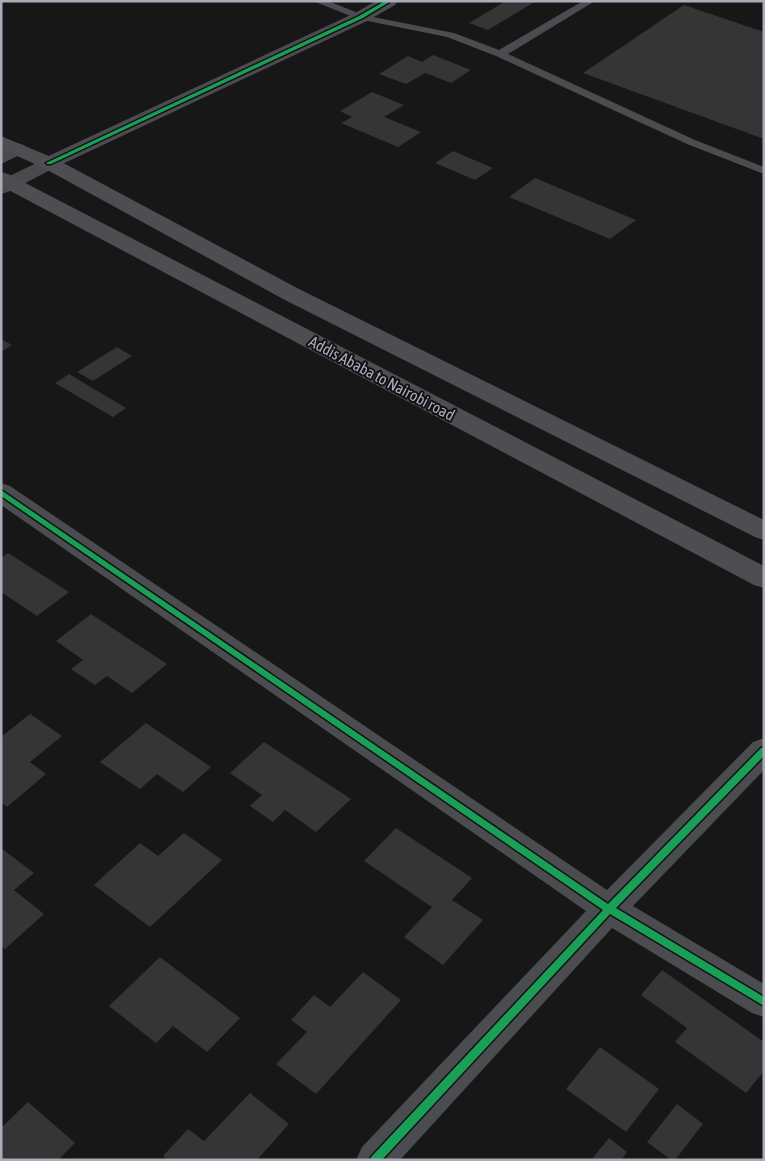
<svg xmlns="http://www.w3.org/2000/svg" width="765" height="1161" viewBox="0 0 765 1161" font-family="'Asap Condensed',sans-serif">
<style>
.building{fill:#353536}
.lines{fill:none;stroke-linecap:round;stroke-linejoin:round}
.service{fill:#4b4c50;fill-rule:evenodd}
.minor{fill:#4b4c50;fill-rule:evenodd}
.tertiary{fill:#4b4c50;fill-rule:evenodd}
.secondary{fill:#4a4a4e;fill-rule:evenodd}
.trunk{fill:#4e4e52;fill-rule:evenodd}
.cycleway-casing{stroke:#111113;stroke-width:3}
.cycleway{fill:#1a9f57;fill-rule:evenodd}
.labels{text-anchor:middle;dominant-baseline:central;stroke-width:4;stroke-linejoin:round;paint-order:stroke}
.street-label{font-size:16px;fill:#a8adb8;stroke:#111113}
</style>
<rect width="100%" height="100%" fill="#171717"/>
<path class="building" d="M 506,1 L 536,1 L 488,30 L 469,23 Z
M 684,5 L 764,32 L 764,139 L 583,73 Z
M 433,55 L 471,70 L 451,83 L 425,73 L 406,84 L 379,74 L 408,56 L 422,62 Z
M 372,92 L 404,105 L 384,117 L 421,132 L 398,147 L 341,123 L 352,117 L 340,111 Z
M 453,151 L 493,168 L 475,180 L 435,163 Z
M 535,178 L 636,220 L 610,239 L 509,197 Z
M 1,339 L 12,345 L 1,352 Z
M 117,347 L 132,356 L 93,381 L 77,372 Z
M 69,374 L 126,408 L 113,417 L 55,383 Z
M 8,553 L 69,592 L 37,616 L 1,592 L 1,558 Z
M 91,614 L 167,664 L 132,693 L 107,676 L 95,685 L 71,669 L 83,660 L 56,641 Z
M 30,714 L 62,736 L 30,762 L 46,774 L 7,807 L 1,802 L 1,737 Z
M 146,723 L 211,767 L 183,792 L 157,774 L 140,789 L 100,762 Z
M 264,742 L 351,799 L 316,832 L 285,810 L 273,822 L 250,806 L 262,795 L 230,773 Z
M 396,828 L 472,878 L 452,900 L 483,920 L 443,965 L 404,937 L 432,907 L 364,861 Z
M 184,833 L 222,860 L 150,927 L 94,885 L 140,843 L 158,856 Z
M 1,848 L 34,873 L 14,890 L 44,914 L 5,949 L 1,946 Z
M 160,957 L 240,1018 L 207,1052 L 173,1026 L 156,1043 L 109,1006 Z
M 662,970 L 764,1042 L 764,1071 L 746,1093 L 675,1042 L 687,1028 L 641,995 Z
M 363,972 L 401,1000 L 316,1094 L 276,1064 L 307,1032 L 291,1020 L 314,995 L 330,1007 Z
M 600,1047 L 659,1089 L 626,1132 L 566,1089 Z
M 250,1093 L 289,1124 L 257,1160 L 167,1160 L 163,1156 L 188,1129 L 204,1141 Z
M 28,1102 L 75,1143 L 58,1160 L 1,1160 L 1,1128 Z
M 677,1104 L 703,1124 L 675,1160 L 671,1160 L 647,1142 Z
M 609,1138 L 627,1152 L 621,1160 L 591,1160 Z"/>
<g class="lines">
<path class="service" d="M 313,1 L 328,1 L 363,15 L 454,33 L 499,50 L 583,1 L 595,1 L 508,54 L 695,140 L 764,167 L 764,174 L 687,144 L 496,56 L 447,37 L 358,19 Z"/>
<path class="minor" d="M 1,483 L 10,486 L 607,890 L 753,742 L 764,738 L 764,770 L 633,906 L 764,984 L 764,1017 L 752,1013 L 612,928 L 400,1160 L 356,1160 L 362,1147 L 586,911 L 1,505 Z"/>
<path class="tertiary" d="M 376,1 L 398,1 L 395,5 L 367,21 L 56,167 L 49,169 L 42,167 L 39,163 L 42,159 L 355,13 Z"/>
<path class="secondary" d="M 17,143 L 24,145 L 27,149 L 24,153 L 1,164 L 1,150 Z
M 49,157 L 56,159 L 59,163 L 56,167 L 8,192 L 1,194 L 1,180 Z"/>
<path class="trunk" d="M 1,136 L 56,159 L 299,289 L 764,520 L 764,540 L 755,537 L 283,299 L 42,167 L 1,149 Z
M 1,172 L 8,174 L 764,566 L 764,588 L 754,585 L 1,186 Z"/>
<defs>
<path id="cycleway" d="M 385,1 L 391,1 L 363,18 L 51,164 L 47,164 L 46,163 L 359,16 Z
M 1,490 L 608,904 L 761,748 L 764,747 L 764,756 L 616,908 L 764,997 L 764,1006 L 610,914 L 382,1160 L 370,1160 L 371,1157 L 603,910 L 1,496 Z"/>
</defs>
<use href="#cycleway" class="cycleway-casing"/>
<use href="#cycleway" class="cycleway"/>
</g>
<g class="labels">
<g class="street-label">
<text transform="translate(382 378) rotate(28)">Addis Ababa to Nairobi road</text>
</g>
</g>
<rect width="765" height="1161" fill="none" stroke="#a8adb8" stroke-width="5"/>
</svg>
